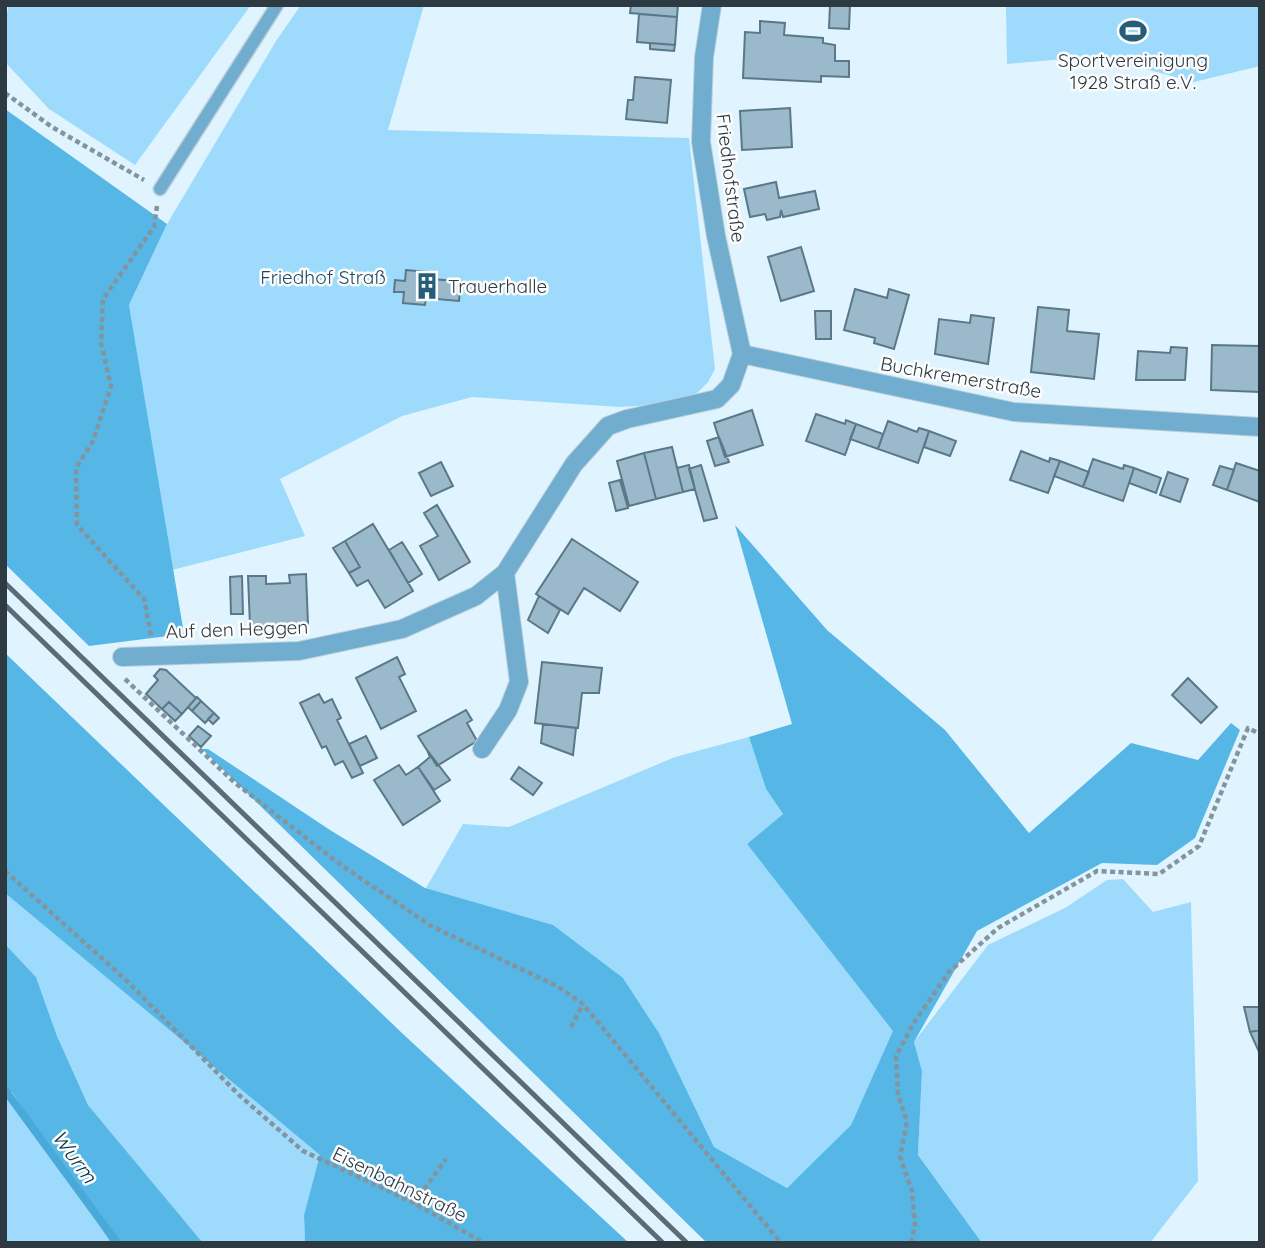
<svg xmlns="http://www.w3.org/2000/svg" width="1265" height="1248" viewBox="0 0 1265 1248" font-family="Quicksand,sans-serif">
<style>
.green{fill:#9ddafc}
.forest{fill:#56b6e6}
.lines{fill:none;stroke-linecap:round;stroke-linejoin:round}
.stream{stroke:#49aada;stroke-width:8}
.building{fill:#9abacc;stroke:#5a7888;stroke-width:2}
.service-casing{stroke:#bccfd9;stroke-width:15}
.minor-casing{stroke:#bccfd9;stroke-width:20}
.path{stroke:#83949d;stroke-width:4.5;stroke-dasharray:5 3.5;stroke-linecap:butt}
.service{stroke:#71adce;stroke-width:12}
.minor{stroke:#71adce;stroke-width:18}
.rail{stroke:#5c6b74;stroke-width:5}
.labels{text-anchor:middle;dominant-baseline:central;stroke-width:5;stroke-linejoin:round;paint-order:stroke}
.poi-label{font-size:19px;fill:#2d3a42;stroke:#fdfdfd}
.street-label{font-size:19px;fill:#2d3a42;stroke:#fdfdfd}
.park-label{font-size:19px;fill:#214a5f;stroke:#fdfdfd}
.water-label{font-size:21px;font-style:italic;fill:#043044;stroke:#fdfdfd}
</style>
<rect width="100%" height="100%" fill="#e0f4ff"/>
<path class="green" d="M 9,5 L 251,5 L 135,165 L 49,109 L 5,62 L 5,22 Z
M 301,5 L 424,5 L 388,130 L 689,138 L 715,369 L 708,382 L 695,395 L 669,404 L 620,407 L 472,397 L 402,416 L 280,479 L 305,536 L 172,570 L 129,305 L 167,224 L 276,41 Z
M 1006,5 L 1260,5 L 1260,66 L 1194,82 L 1097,56 L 1007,64 Z
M 749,737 L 766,789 L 783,814 L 747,844 L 894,1031 L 851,1125 L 787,1188 L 714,1147 L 659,1033 L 623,978 L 426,888 L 463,824 L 509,827 L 675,757 Z
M 1123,879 L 1153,912 L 1191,902 L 1198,1181 L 1150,1243 L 982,1243 L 918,1155 L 922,1071 L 914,1042 L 988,945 L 1065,908 L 1107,880 Z
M 5,893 L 321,1155 L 304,1215 L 305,1243 L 203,1243 L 88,1105 L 57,1036 L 36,977 L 5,944 Z
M 5,1092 L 12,1092 L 111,1243 L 5,1243 Z"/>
<path class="forest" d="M 5,109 L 167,224 L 129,305 L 184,634 L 89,646 L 5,564 Z
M 735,525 L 827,630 L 945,730 L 1029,833 L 1131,743 L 1198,760 L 1231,723 L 1240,730 L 1195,838 L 1157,865 L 1102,863 L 977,931 L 914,1042 L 922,1071 L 918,1155 L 982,1243 L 707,1243 L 202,749 L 208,749 L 330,830 L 425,888 L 553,925 L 623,978 L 659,1033 L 714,1147 L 787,1188 L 851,1125 L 893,1031 L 747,844 L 783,814 L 766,789 L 749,737 L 792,724 Z
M 5,653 L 403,1034 L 629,1243 L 305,1243 L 304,1215 L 320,1155 L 5,893 Z
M 5,944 L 36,977 L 57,1036 L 88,1105 L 203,1243 L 111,1243 L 12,1092 L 5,1091 Z"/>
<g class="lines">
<path class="stream" d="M 5,1090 L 117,1243"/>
</g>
<path class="building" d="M 631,5 L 678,5 L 677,17 L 630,13 Z
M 830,5 L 850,5 L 849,29 L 829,28 Z
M 639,14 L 677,17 L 675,45 L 637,42 Z
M 760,21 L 785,23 L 784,35 L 823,38 L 823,43 L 835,45 L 835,61 L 849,61 L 849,77 L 821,76 L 821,82 L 743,78 L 745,32 L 760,33 Z
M 650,43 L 675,45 L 674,51 L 650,49 Z
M 635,77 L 671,80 L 667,123 L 626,119 L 628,100 L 633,100 Z
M 790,108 L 792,147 L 742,150 L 740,111 Z
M 776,182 L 779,198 L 815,191 L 819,209 L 783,217 L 781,210 L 780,217 L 767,220 L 765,214 L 750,217 L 744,189 Z
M 801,247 L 814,291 L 781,301 L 768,257 Z
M 406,270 L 428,272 L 428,279 L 461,281 L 459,301 L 426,298 L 425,305 L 403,303 L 404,292 L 394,292 L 395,280 L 405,281 Z
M 855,289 L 887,298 L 889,289 L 909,295 L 894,349 L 874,343 L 875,338 L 844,330 Z
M 1038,307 L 1069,310 L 1067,331 L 1099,334 L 1094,379 L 1031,372 Z
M 815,311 L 831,311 L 831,339 L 816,339 Z
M 971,315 L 994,318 L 988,364 L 935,354 L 939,319 L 970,323 Z
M 1212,345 L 1260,346 L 1259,392 L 1211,390 Z
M 1171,347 L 1187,348 L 1185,380 L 1136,380 L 1138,351 L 1170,353 Z
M 752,410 L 763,445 L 725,457 L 714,423 Z
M 816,414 L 845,424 L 846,420 L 856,424 L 845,455 L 806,441 Z
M 888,421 L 917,432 L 919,428 L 929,431 L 918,463 L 878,449 Z
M 856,424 L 883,434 L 878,449 L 850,439 Z
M 929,431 L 956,441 L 950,456 L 924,447 Z
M 719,437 L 729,462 L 715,466 L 707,441 Z
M 672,447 L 683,492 L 656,499 L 644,453 Z
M 1021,451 L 1049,462 L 1050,458 L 1060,461 L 1048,493 L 1010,480 Z
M 644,453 L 656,499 L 629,506 L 617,461 Z
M 1093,459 L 1123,469 L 1124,465 L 1134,468 L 1123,501 L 1083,487 Z
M 1060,461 L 1089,472 L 1083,487 L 1054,476 Z
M 441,462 L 453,486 L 431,496 L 419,473 Z
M 1236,463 L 1260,471 L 1260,502 L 1227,490 Z
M 689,465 L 695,489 L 683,492 L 677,468 Z
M 701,465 L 717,518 L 704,521 L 689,469 Z
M 1220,466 L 1234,470 L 1227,490 L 1213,485 Z
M 1134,468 L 1161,478 L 1156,493 L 1129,483 Z
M 1168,472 L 1188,479 L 1180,502 L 1160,495 Z
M 620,480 L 628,508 L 616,511 L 609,483 Z
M 437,505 L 470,562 L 439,580 L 420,546 L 438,536 L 424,513 Z
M 373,524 L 413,591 L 385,608 L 368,580 L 357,586 L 349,573 L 360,567 L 345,541 Z
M 572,539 L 638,582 L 620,611 L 584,588 L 568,614 L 536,594 Z
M 345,541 L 360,567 L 349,573 L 333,548 Z
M 402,542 L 422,574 L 408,583 L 389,550 Z
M 306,574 L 308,624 L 250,626 L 248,576 L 266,576 L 266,584 L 290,583 L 289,575 Z
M 242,576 L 243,614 L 231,614 L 230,577 Z
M 539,596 L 560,610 L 548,633 L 528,620 Z
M 397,657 L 405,674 L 399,677 L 416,711 L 381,729 L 356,678 Z
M 542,662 L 602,668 L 599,693 L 582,693 L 578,728 L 535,723 Z
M 160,669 L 166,670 L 196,698 L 182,714 L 169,702 L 162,709 L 146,694 L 158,680 L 154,676 Z
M 1188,678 L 1217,707 L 1201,723 L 1172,695 Z
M 319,694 L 324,703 L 332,699 L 341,718 L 337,720 L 363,773 L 352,778 L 343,761 L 335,765 L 326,746 L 322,748 L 300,703 Z
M 197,697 L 201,701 L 192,711 L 188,707 Z
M 201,701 L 214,713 L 205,723 L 192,711 Z
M 169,702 L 182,714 L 175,721 L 162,709 Z
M 466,710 L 472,720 L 467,723 L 477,741 L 437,766 L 418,736 Z
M 214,713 L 219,718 L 213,724 L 208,719 Z
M 543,724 L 576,728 L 573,755 L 541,743 Z
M 198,726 L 211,736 L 201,747 L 189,736 Z
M 366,736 L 377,758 L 360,766 L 349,744 Z
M 427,750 L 450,780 L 434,790 L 418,767 L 430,757 Z
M 399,765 L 406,775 L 418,767 L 440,801 L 403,825 L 374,780 Z
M 519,767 L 542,783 L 533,795 L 511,779 Z
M 1244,1007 L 1260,1007 L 1260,1030 L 1250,1032 Z
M 1260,1030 L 1260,1054 L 1250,1032 Z"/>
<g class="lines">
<defs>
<path id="service" d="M 160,189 L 277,5"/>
<path id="minor" d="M 712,5 L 704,57 L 701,142 L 716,236 L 742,354
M 742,354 L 1014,412 L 1260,427
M 122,657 L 299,651 L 402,629 L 476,596 L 505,573 L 574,464 L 608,426 L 627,419 L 717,399 L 731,385 L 742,354
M 482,749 L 508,710 L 519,682 L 505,573"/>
</defs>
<use href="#service" class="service-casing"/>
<use href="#minor" class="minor-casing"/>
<path class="path" d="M 5,93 L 52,127 L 144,180
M 151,635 L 144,599 L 77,525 L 76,468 L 93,441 L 111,386 L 101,343 L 103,299 L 154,227 L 157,206
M 125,679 L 234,782 L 341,865 L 431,926 L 557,986 L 583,1004 L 781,1243
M 5,871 L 126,980 L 239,1095 L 303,1151 L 414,1203 L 484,1243
M 571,1027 L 583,1004
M 414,1203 L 446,1159
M 911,1243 L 915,1225 L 912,1191 L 900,1157 L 907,1122 L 898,1095 L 896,1056 L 913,1024 L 949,972 L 998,928 L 1097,871 L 1159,874 L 1199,846 L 1248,728 L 1260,734"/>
<use href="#service" class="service"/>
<use href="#minor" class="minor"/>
<path class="rail" d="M 5,583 L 687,1243
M 5,605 L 663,1243"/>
</g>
<defs>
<symbol id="stadium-bare" viewBox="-9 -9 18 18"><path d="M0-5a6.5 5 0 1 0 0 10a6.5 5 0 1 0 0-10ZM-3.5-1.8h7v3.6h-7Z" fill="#265d78" stroke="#fdfdfd" stroke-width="2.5" paint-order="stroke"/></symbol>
<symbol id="building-bare" viewBox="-9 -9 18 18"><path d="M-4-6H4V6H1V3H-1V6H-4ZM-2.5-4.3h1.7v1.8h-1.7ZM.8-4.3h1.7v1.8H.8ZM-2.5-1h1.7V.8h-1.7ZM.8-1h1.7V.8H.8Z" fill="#265d78" stroke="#fdfdfd" stroke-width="2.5" paint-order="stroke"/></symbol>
</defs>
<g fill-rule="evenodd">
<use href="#stadium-bare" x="1114" y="12" width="38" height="38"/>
<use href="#building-bare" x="408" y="267" width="38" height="38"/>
</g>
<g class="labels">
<g class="poi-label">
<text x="1133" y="60">Sportvereinigung<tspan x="1133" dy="22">1928 Straß e.V.</tspan></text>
<text x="448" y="286" text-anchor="start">Trauerhalle</text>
</g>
<g class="street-label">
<text transform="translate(731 178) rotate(83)">Friedhofstraße</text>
<text transform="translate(961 377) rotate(10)">Buchkremerstraße</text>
<text transform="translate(237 629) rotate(-2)">Auf den Heggen</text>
<text transform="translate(400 1184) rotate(26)">Eisenbahnstraße</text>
</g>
<g class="park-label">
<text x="323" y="277">Friedhof Straß</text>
</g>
<g class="water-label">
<text transform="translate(75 1156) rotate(54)">Wurm</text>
</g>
</g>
<rect width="1265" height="1248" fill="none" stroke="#2d3a42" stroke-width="14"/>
</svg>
